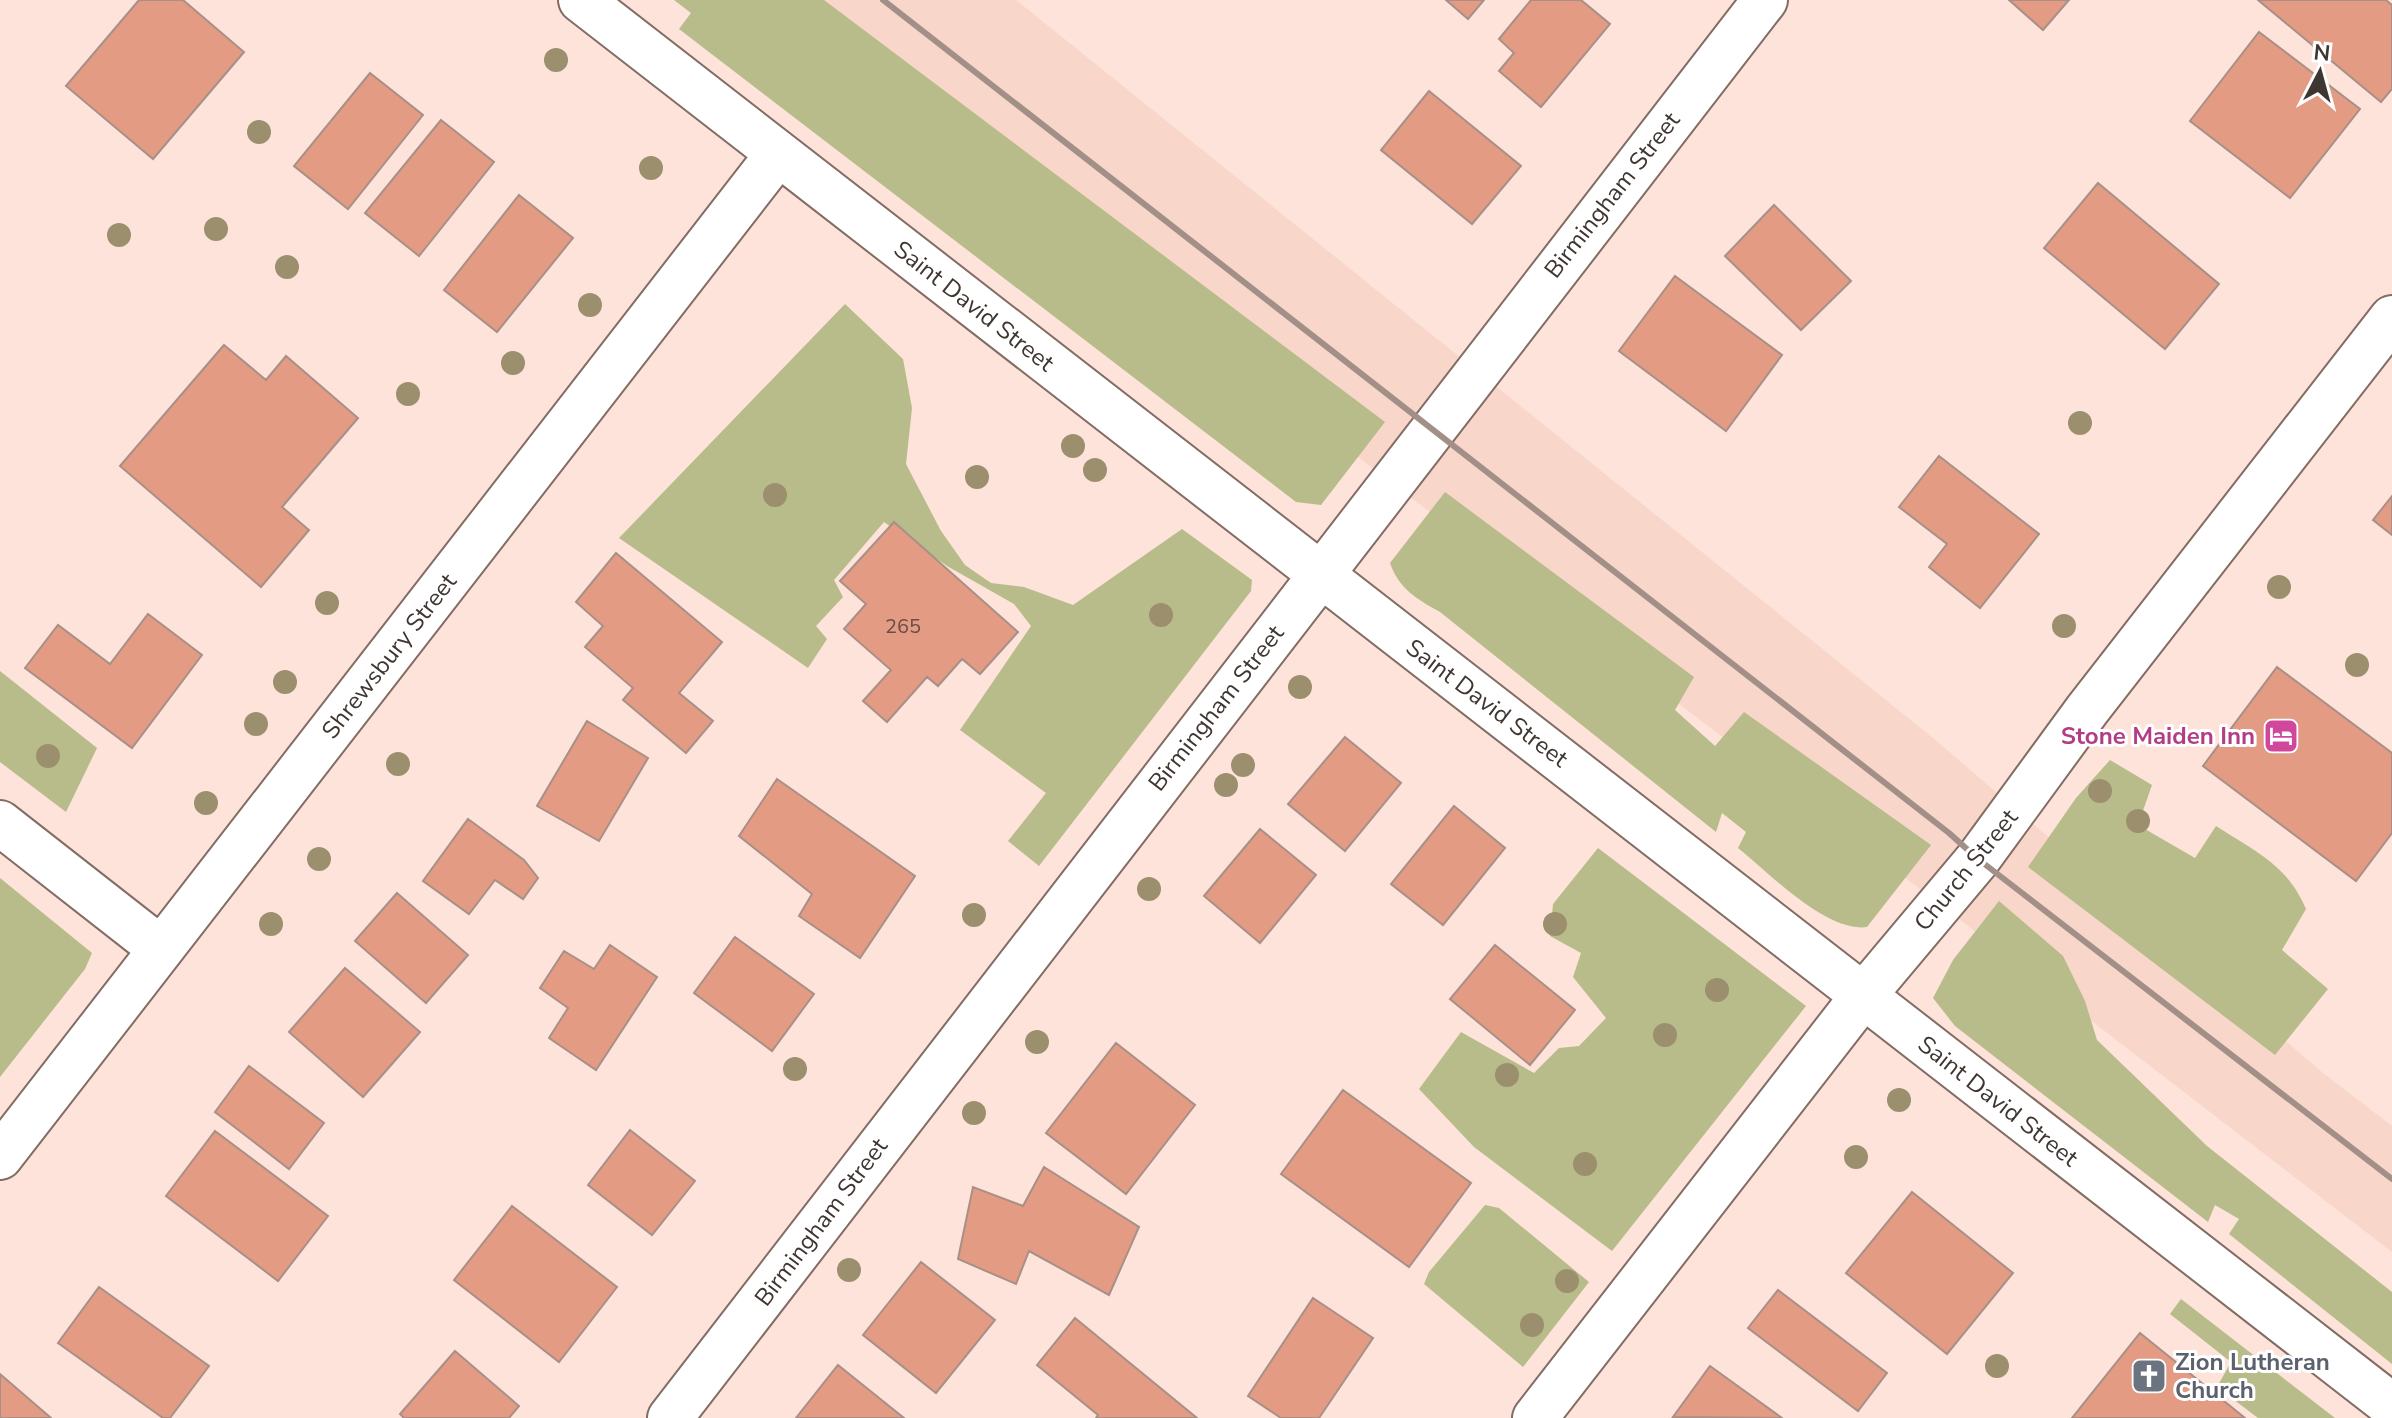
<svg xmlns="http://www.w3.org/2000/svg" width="2392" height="1418" viewBox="0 0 2392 1418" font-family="'Nunito Sans',sans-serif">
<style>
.built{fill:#f8d6c9}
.green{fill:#b8bb8a}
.building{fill:#e39c83;stroke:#a88f87;stroke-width:2}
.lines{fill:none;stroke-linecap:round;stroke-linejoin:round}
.minor-casing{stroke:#826c63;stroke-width:48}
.minor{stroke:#fff;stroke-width:44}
.rail{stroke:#a28f88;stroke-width:6}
.tree{fill:#9b8f6e}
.labels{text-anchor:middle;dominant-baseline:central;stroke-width:6;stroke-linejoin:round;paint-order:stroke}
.number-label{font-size:20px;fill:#684f46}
.street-label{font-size:24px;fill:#3f3531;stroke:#fff}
.hotel-label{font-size:24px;font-weight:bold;fill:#b23c85;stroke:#fff;text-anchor:end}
.worship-label{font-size:24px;font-weight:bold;fill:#5b616d;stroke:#fff;text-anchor:start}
</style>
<rect width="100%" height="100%" fill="#fde3d9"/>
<path class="built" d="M 764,0 L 1016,0 L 1933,738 L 2323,1073 L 2392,1126 L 2392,1252 Z"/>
<path class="green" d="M 674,0 L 824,0 L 1385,422 L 1321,505 L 1296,502 L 679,29 L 691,13 Z
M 845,304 L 903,359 L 912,408 L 906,464 L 941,531 L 965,565 L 991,583 L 1024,587 L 1073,605 L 1182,529 L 1252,580 L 1251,591 L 1039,866 L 1008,841 L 1046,793 L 960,730 L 1031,626 L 1014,604 L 947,566 L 884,522 L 834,580 L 843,597 L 816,626 L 827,639 L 808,668 L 619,538 Z
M 1445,492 L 1694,677 L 1675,710 L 1715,746 L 1744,712 L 1931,845 L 1867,927 C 1827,933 1769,873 1738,848 L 1746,832 L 1722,813 L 1716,832 L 1440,612 C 1417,599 1399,589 1390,563 Z
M 0,671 L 97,748 L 66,812 L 0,762 Z
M 2110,760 L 2152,785 L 2138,825 L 2195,858 L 2216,826 C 2254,851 2287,864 2306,909 L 2282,950 L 2328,989 L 2275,1055 L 2028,867 L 2076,798 Z
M 1598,848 L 1806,1006 L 1612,1251 L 1474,1147 L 1419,1089 L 1461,1032 L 1534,1073 L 1559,1048 L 1579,1046 L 1606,1018 L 1573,977 L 1581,953 L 1550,936 L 1553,904 Z
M 0,878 L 92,953 L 85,969 L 0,1077 Z
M 1999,901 L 2063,956 L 2085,1001 L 2097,1040 L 2207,1146 L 2392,1292 L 2392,1364 L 2229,1234 L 2239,1219 L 2215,1205 L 2208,1222 L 1955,1026 L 1933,998 L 1953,960 Z
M 1485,1205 L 1499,1208 L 1589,1282 L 1523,1367 L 1424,1284 L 1429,1272 Z
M 2181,1299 L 2335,1418 L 2258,1418 L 2217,1387 L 2231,1362 L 2170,1314 Z"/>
<path class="building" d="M 139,0 L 183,0 L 244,52 L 153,159 L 66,86 Z
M 1446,0 L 1484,0 L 1468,19 Z
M 1531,0 L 1581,0 L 1610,24 L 1541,107 L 1499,71 L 1514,53 L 1499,39 Z
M 2009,0 L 2069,0 L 2043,30 Z
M 2258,0 L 2386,0 L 2392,5 L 2392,89 L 2381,102 Z
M 2259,32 L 2360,109 L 2290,198 L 2190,121 Z
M 370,73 L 423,115 L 348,209 L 294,166 Z
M 1429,91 L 1521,166 L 1472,224 L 1381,150 Z
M 441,120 L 494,162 L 419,256 L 365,213 Z
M 2098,183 L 2219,284 L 2165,349 L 2044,248 Z
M 519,195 L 573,238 L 497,332 L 444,290 Z
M 1774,205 L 1851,281 L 1801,330 L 1725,256 Z
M 1675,276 L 1782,355 L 1726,431 L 1619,351 Z
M 224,345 L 266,380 L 286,356 L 358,418 L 282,507 L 309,530 L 261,587 L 120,466 Z
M 1939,456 L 2039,534 L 1980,608 L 1929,567 L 1947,544 L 1899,507 Z
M 2392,496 L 2392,535 L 2373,520 Z
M 894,522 L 1018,632 L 980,674 L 962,659 L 938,686 L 927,677 L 887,722 L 863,701 L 891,670 L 844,629 L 866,604 L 840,581 Z
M 616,553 L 722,642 L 679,693 L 713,721 L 686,753 L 623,700 L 633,688 L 585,647 L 603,626 L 576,602 Z
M 148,614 L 202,655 L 132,748 L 25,668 L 58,625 L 110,664 Z
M 2277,667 L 2392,753 L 2392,833 L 2356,881 L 2203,766 Z
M 587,721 L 648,758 L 599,841 L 537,806 Z
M 1345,737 L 1401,783 L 1345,851 L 1288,804 Z
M 777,779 L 915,876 L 860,958 L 799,916 L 812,894 L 739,836 Z
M 1454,806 L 1505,848 L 1443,925 L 1391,884 Z
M 468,819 L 524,860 L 538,878 L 523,899 L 495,880 L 469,914 L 423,881 Z
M 1260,829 L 1316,875 L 1260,943 L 1204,896 Z
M 397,893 L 468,955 L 426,1003 L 355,941 Z
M 735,937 L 814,994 L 772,1051 L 694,993 Z
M 610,945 L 657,977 L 596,1070 L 549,1038 L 568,1008 L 540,988 L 564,951 L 594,969 Z
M 1495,945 L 1575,1010 L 1530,1065 L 1450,999 Z
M 345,968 L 420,1032 L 363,1097 L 289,1032 Z
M 1116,1043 L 1195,1105 L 1126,1194 L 1046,1133 Z
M 249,1066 L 324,1123 L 289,1169 L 215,1112 Z
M 1343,1090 L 1471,1183 L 1409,1267 L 1281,1174 Z
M 630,1130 L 695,1181 L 652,1235 L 588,1185 Z
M 215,1131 L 328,1216 L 278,1281 L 166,1196 Z
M 1044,1167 L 1139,1227 L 1109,1295 L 1029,1251 L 1016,1284 L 958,1259 L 973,1187 L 1023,1206 Z
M 1912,1192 L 2013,1273 L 1947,1354 L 1846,1273 Z
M 512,1206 L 617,1287 L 559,1362 L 454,1280 Z
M 921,1262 L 995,1320 L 936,1393 L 863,1335 Z
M 99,1287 L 209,1366 L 170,1418 L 163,1418 L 58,1343 Z
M 1778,1290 L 1887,1373 L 1858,1411 L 1748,1328 Z
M 1313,1298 L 1373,1338 L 1319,1418 L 1281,1418 L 1248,1396 Z
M 1075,1318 L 1197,1418 L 1096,1418 L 1098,1415 L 1037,1365 Z
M 2140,1333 L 2245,1418 L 2072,1418 Z
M 455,1351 L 519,1406 L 509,1418 L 404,1418 L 400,1414 Z
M 838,1365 L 904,1418 L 796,1418 Z
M 1710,1366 L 1782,1418 L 1673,1417 Z
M 0,1374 L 51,1418 L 0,1418 Z"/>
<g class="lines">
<defs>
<path id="minor" d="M 581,0 L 2392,1406
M 0,823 L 161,949
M 0,1157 L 778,154
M 670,1418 L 1765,0
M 1535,1418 L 1863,996 L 1978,859 L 2087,710 L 2392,318"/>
</defs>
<use href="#minor" class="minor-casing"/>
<use href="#minor" class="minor"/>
<path class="rail" d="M 883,0 L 1949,833 L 1978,859 L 2392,1179"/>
</g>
<g class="tree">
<circle cx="556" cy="60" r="12"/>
<circle cx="259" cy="132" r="12"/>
<circle cx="651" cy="168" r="12"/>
<circle cx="216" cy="229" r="12"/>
<circle cx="119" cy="235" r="12"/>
<circle cx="287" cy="267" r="12"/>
<circle cx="590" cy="305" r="12"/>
<circle cx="513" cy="363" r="12"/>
<circle cx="408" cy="394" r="12"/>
<circle cx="2080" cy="423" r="12"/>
<circle cx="1073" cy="446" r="12"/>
<circle cx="1095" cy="470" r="12"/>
<circle cx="977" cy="477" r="12"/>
<circle cx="775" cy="495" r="12"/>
<circle cx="2279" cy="587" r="12"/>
<circle cx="327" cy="603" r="12"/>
<circle cx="1161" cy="615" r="12"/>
<circle cx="2064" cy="626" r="12"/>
<circle cx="2357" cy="665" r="12"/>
<circle cx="285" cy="682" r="12"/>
<circle cx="1300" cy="687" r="12"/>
<circle cx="256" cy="724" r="12"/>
<circle cx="48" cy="756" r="12"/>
<circle cx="398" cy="764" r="12"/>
<circle cx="1243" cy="765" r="12"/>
<circle cx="1226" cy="785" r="12"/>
<circle cx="2100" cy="791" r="12"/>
<circle cx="206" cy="803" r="12"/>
<circle cx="2138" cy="821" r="12"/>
<circle cx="319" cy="859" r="12"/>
<circle cx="1149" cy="889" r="12"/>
<circle cx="974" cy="915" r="12"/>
<circle cx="271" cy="924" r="12"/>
<circle cx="1555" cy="924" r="12"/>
<circle cx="1717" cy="990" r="12"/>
<circle cx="1665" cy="1035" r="12"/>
<circle cx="1037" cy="1042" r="12"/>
<circle cx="795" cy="1069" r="12"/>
<circle cx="1507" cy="1075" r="12"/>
<circle cx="1899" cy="1100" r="12"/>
<circle cx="974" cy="1113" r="12"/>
<circle cx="1856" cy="1157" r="12"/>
<circle cx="1585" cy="1164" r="12"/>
<circle cx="849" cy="1270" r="12"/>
<circle cx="1567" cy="1281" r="12"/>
<circle cx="1532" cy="1325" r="12"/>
<circle cx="1997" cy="1366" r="12"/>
</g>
<defs>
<symbol id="hotel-square" viewBox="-11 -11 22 22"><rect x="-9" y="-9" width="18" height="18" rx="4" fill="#d1479c" stroke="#fff"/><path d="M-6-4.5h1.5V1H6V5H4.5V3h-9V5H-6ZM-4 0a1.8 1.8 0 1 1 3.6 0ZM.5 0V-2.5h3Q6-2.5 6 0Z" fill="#fff"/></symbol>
<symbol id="church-square" viewBox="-11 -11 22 22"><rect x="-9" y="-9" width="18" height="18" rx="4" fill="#6b7280" stroke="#fff"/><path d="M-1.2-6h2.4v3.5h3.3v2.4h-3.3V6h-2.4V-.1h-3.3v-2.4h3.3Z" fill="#fff"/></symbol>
</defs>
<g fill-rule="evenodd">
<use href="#hotel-square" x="2261" y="716" width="40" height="40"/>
<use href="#church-square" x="2129" y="1356" width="40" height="40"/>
</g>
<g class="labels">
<g class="number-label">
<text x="903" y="626">265</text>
</g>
<g class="street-label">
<text transform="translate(1612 195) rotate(-52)">Birmingham Street</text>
<text transform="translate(974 306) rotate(38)">Saint David Street</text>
<text transform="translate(389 656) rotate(-52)">Shrewsbury Street</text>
<text transform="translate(1487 703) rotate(37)">Saint David Street</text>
<text transform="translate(1216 708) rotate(-52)">Birmingham Street</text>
<text transform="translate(1966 870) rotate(-51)">Church Street</text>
<text transform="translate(1998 1101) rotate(38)">Saint David Street</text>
<text transform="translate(821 1222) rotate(-53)">Birmingham Street</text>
</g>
<g class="hotel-label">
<text x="2255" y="736">Stone Maiden Inn</text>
</g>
<g class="worship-label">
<text x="2175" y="1362">Zion Lutheran<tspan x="2175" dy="28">Church</tspan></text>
</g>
</g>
<g transform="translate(2320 72) rotate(6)" stroke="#ffffff" stroke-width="6" paint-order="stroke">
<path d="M0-6L14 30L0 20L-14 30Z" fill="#3f3531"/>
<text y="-12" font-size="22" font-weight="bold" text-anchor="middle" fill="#3f3531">N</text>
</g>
</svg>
